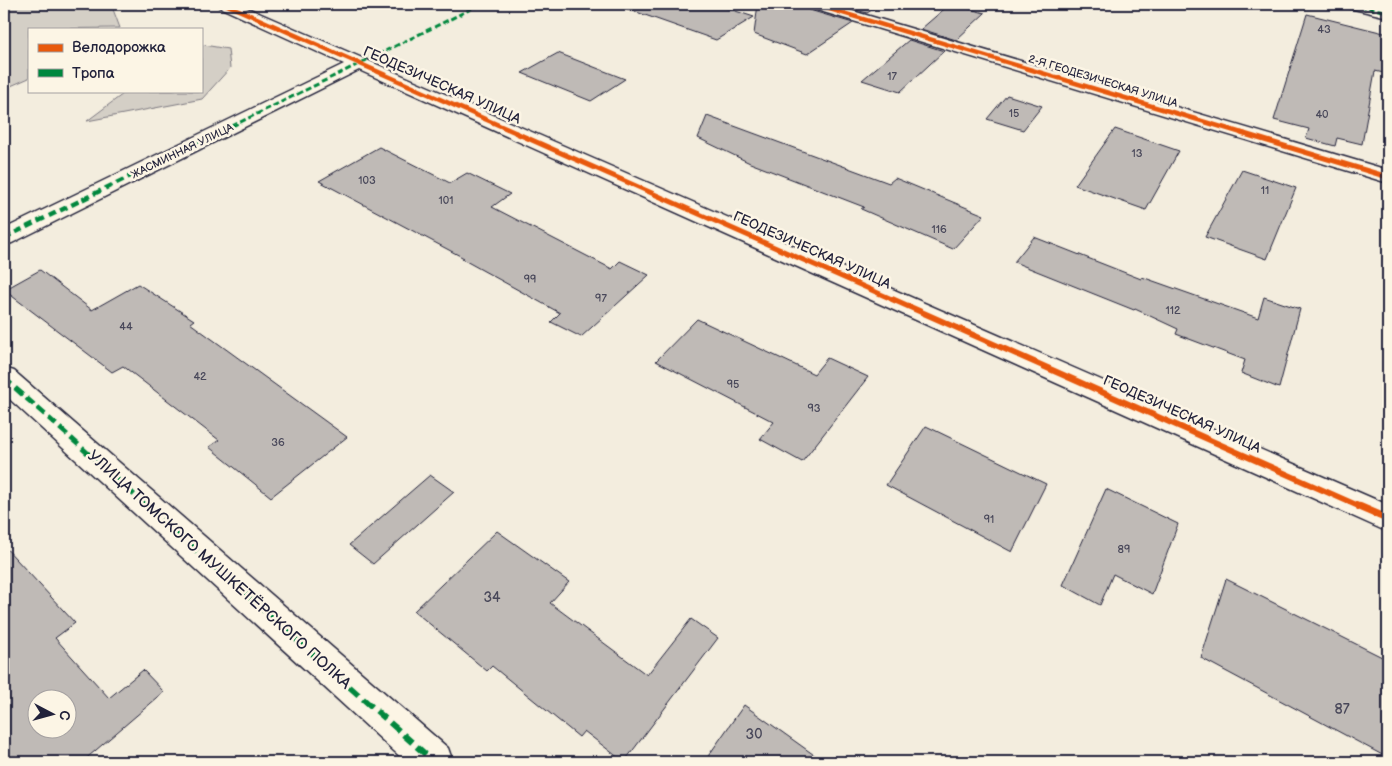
<svg xmlns="http://www.w3.org/2000/svg" width="1392" height="766" viewBox="0 0 1392 766" font-family="'Balsamiq Sans',sans-serif">
<style>
.green{fill:#d4cfc6;stroke:#7b7880}
.building{fill:#bfbab6;stroke:#22223b;fill-rule:evenodd}
.lines{fill:none;stroke-linecap:round;stroke-linejoin:round}
.minor-casing{stroke:#22223b;stroke-width:3}
.minor{fill:#fcf5e5;fill-rule:evenodd}
.quiet-far3{stroke:#00873e;stroke-width:3;stroke-dasharray:6 3;stroke-linecap:butt}
.quiet-far2{stroke:#00873e;stroke-width:4.5;stroke-dasharray:8 4.5;stroke-linecap:butt}
.quiet-far1{stroke:#00873e;stroke-width:5;stroke-dasharray:10 5;stroke-linecap:butt}
.quiet{stroke:#00873e;stroke-width:6;stroke-dasharray:12 6;stroke-linecap:butt}
.cycleway-far3-casing{stroke:#fcf5e5;stroke-width:6}
.cycleway-far2-casing{stroke:#fcf5e5;stroke-width:8}
.cycleway-far1-casing{stroke:#fcf5e5;stroke-width:9}
.cycleway-casing{stroke:#fcf5e5;stroke-width:11}
.cycleway-far3{stroke:#e8590c;stroke-width:4.5}
.cycleway-far2{stroke:#e8590c;stroke-width:5}
.cycleway-far1{stroke:#e8590c;stroke-width:6}
.cycleway{stroke:#e8590c;stroke-width:8}
.labels{text-anchor:middle;dominant-baseline:central;stroke-width:5;stroke-linejoin:round;paint-order:stroke}
.number-label{font-size:11px;fill:#49485a}
.far-street-label{font-size:11px;fill:#22223b;stroke:#fcf5e5}
.street-label{font-size:14px;fill:#22223b;stroke:#fcf5e5}
.near-number-label{font-size:14px;fill:#49485a}
.near-street-label{font-size:16px;fill:#22223b;stroke:#fcf5e5}
</style>
<rect width="100%" height="100%" fill="#f3edde"/>
<filter id="ink" filterUnits="userSpaceOnUse"><feTurbulence type="fractalNoise" baseFrequency=".02" numOctaves="2"/><feDisplacementMap in="SourceGraphic" scale="10" xChannelSelector="R" yChannelSelector="G"/><feConvolveMatrix kernelMatrix="1 2 1 2 8 2 1 2 1" color-interpolation-filters="sRGB"/></filter>
<g filter="url(#ink)">
<path class="green" d="M 4,4 L 111,4 L 120,28 L 29,29 L 29,78 L 4,89 Z
M 204,45 L 228,49 L 230,68 L 202,99 L 87,121 L 127,91 L 201,91 L 201,47 Z"/>
<path class="building" d="M 626,4 L 714,4 L 754,17 L 716,40 L 625,8 Z
M 758,4 L 803,4 L 806,9 L 853,23 L 807,54 L 754,34 Z
M 835,4 L 882,4 L 867,13 Z
M 950,4 L 985,13 L 956,40 L 921,29 Z
M 1307,14 L 1388,34 L 1388,74 L 1375,71 L 1362,144 L 1337,138 L 1335,146 L 1306,138 L 1309,129 L 1274,120 Z
M 909,40 L 944,51 L 900,92 L 862,80 Z
M 558,53 L 625,79 L 591,101 L 522,73 Z
M 1007,95 L 1042,106 L 1023,130 L 987,119 Z
M 707,116 L 889,183 L 895,178 L 984,215 L 953,249 L 861,209 L 864,207 L 750,163 L 698,138 Z
M 1115,129 L 1179,151 L 1146,210 L 1075,185 Z
M 379,147 L 450,183 L 467,173 L 510,194 L 492,207 L 612,269 L 620,261 L 649,275 L 581,337 L 551,322 L 560,313 L 462,259 L 464,258 L 319,181 Z
M 1242,170 L 1296,188 L 1267,259 L 1205,237 Z
M 1034,237 L 1141,279 L 1142,277 L 1258,318 L 1264,297 L 1300,309 L 1279,388 L 1241,373 L 1245,360 L 1176,334 L 1178,329 L 1135,309 L 1134,310 L 1014,262 Z
M 40,270 L 92,310 L 138,284 L 194,320 L 190,323 L 347,437 L 271,497 L 209,447 L 219,440 L 123,366 L 112,372 L 4,290 Z
M 697,319 L 814,374 L 827,358 L 868,377 L 802,462 L 760,439 L 774,422 L 656,361 Z
M 926,426 L 1046,484 L 1012,552 L 886,485 Z
M 430,475 L 454,492 L 373,564 L 349,545 Z
M 1106,489 L 1178,524 L 1152,594 L 1113,574 L 1100,605 L 1063,585 Z
M 497,531 L 569,582 L 550,603 L 647,675 L 691,619 L 718,638 L 624,762 L 584,731 L 579,737 L 492,666 L 487,671 L 414,611 Z
M 4,546 L 75,623 L 55,638 L 109,698 L 143,670 L 164,692 L 82,762 L 4,762 ZM 38,698 L 68,698 L 68,728 L 38,728 Z
M 1226,579 L 1388,660 L 1388,758 L 1201,658 Z
M 744,705 L 824,762 L 704,762 Z"/>
<g class="lines">
<defs>
<path id="minor" d="M 217,4 L 238,4 L 1388,505 L 1388,532 L 359,70 L 12,243 L 4,245 L 4,229 L 344,64 L 219,7 Z
M 805,4 L 829,4 L 1388,170 L 1388,183 L 807,7 Z
M 1343,4 L 1373,4 L 1388,7 L 1388,17 L 1345,7 Z
M 4,368 L 14,371 L 448,748 L 453,762 L 406,762 L 4,394 Z"/>
</defs>
<use href="#minor" class="minor-casing"/>
<use href="#minor" class="minor"/>
<path class="quiet-far3" d="M 1351,4 L 1388,12
M 216,134 L 481,4"/>
<path class="quiet-far2" d="M 4,238 L 218,133"/>
<path class="quiet-far1" d="M 4,378 L 149,508"/>
<path class="quiet" d="M 148,507 L 434,762"/>
<defs>
<path id="cycleway-far3" d="M 225,4 L 519,134
M 813,4 L 1245,134"/>
<path id="cycleway-far2" d="M 516,133 L 894,300
M 1241,133 L 1388,177"/>
<path id="cycleway-far1" d="M 892,299 L 1363,508"/>
<path id="cycleway" d="M 1360,507 L 1388,519"/>
</defs>
<use href="#cycleway-far3" class="cycleway-far3-casing"/>
<use href="#cycleway-far2" class="cycleway-far2-casing"/>
<use href="#cycleway-far1" class="cycleway-far1-casing"/>
<use href="#cycleway" class="cycleway-casing"/>
<use href="#cycleway-far3" class="cycleway-far3"/>
<use href="#cycleway-far2" class="cycleway-far2"/>
<use href="#cycleway-far1" class="cycleway-far1"/>
<use href="#cycleway" class="cycleway"/>
</g>
</g>
<g class="labels">
<g class="number-label">
<text x="1324" y="29">43</text>
<text x="892" y="76">17</text>
<text x="1014" y="113">15</text>
<text x="1322" y="114">40</text>
<text x="1137" y="153">13</text>
<text x="367" y="180">103</text>
<text x="1265" y="190">11</text>
<text x="446" y="200">101</text>
<text x="939" y="229">116</text>
<text x="530" y="279">99</text>
<text x="601" y="298">97</text>
<text x="1173" y="310">112</text>
<text x="126" y="326">44</text>
<text x="200" y="376">42</text>
<text x="733" y="384">95</text>
<text x="814" y="408">93</text>
<text x="278" y="442">36</text>
<text x="989" y="519">91</text>
<text x="1124" y="549">89</text>
</g>
<g class="far-street-label">
<text transform="translate(1103 81) rotate(17)">2-Я ГЕОДЕЗИЧЕСКАЯ УЛИЦА</text>
<text transform="translate(182 151) rotate(-26)">ЖАСМИННАЯ УЛИЦА</text>
</g>
<g class="street-label">
<text transform="translate(442 85) rotate(24)">ГЕОДЕЗИЧЕСКАЯ УЛИЦА</text>
<text transform="translate(812 250) rotate(24)">ГЕОДЕЗИЧЕСКАЯ УЛИЦА</text>
<text transform="translate(1182 414) rotate(24)">ГЕОДЕЗИЧЕСКАЯ УЛИЦА</text>
</g>
<g class="near-number-label">
<text x="492" y="597">34</text>
<text x="1342" y="709">87</text>
<text x="754" y="734">30</text>
</g>
<g class="near-street-label">
<text transform="translate(219 570) rotate(42)">УЛИЦА ТОМСКОГО МУШКЕТЁРСКОГО ПОЛКА</text>
</g>
</g>
<rect width="1392" height="766" fill="none" stroke="#fcf5e5" stroke-width="20"/>
<rect x="10" y="10" width="1372" height="746" fill="none" stroke="#22223b" stroke-width="2" filter="url(#ink)"/>
<rect x="28" y="28" width="175" height="65" fill="#fcf5e5" stroke="#a5a1a1"/>
<rect x="38" y="44" width="25" height="8" fill="#e8590c" stroke="#a5a1a1"/>
<text x="72" y="52" font-size="15" fill="#22223b">Велодорожка</text>
<rect x="38" y="69" width="25" height="8" fill="#00873e" stroke="#a5a1a1"/>
<text x="72" y="78" font-size="15" fill="#22223b">Тропа</text>
<g transform="translate(52 714) rotate(96)"><circle r="24" fill="#fcf5e5" stroke="#a5a1a1"/>
<path d="M0-4L9 19L0 12L-9 19Z" fill="#22223b"/>
<text y="-8" font-size="14" font-weight="bold" text-anchor="middle" fill="#22223b">С</text>
</g>
</svg>
